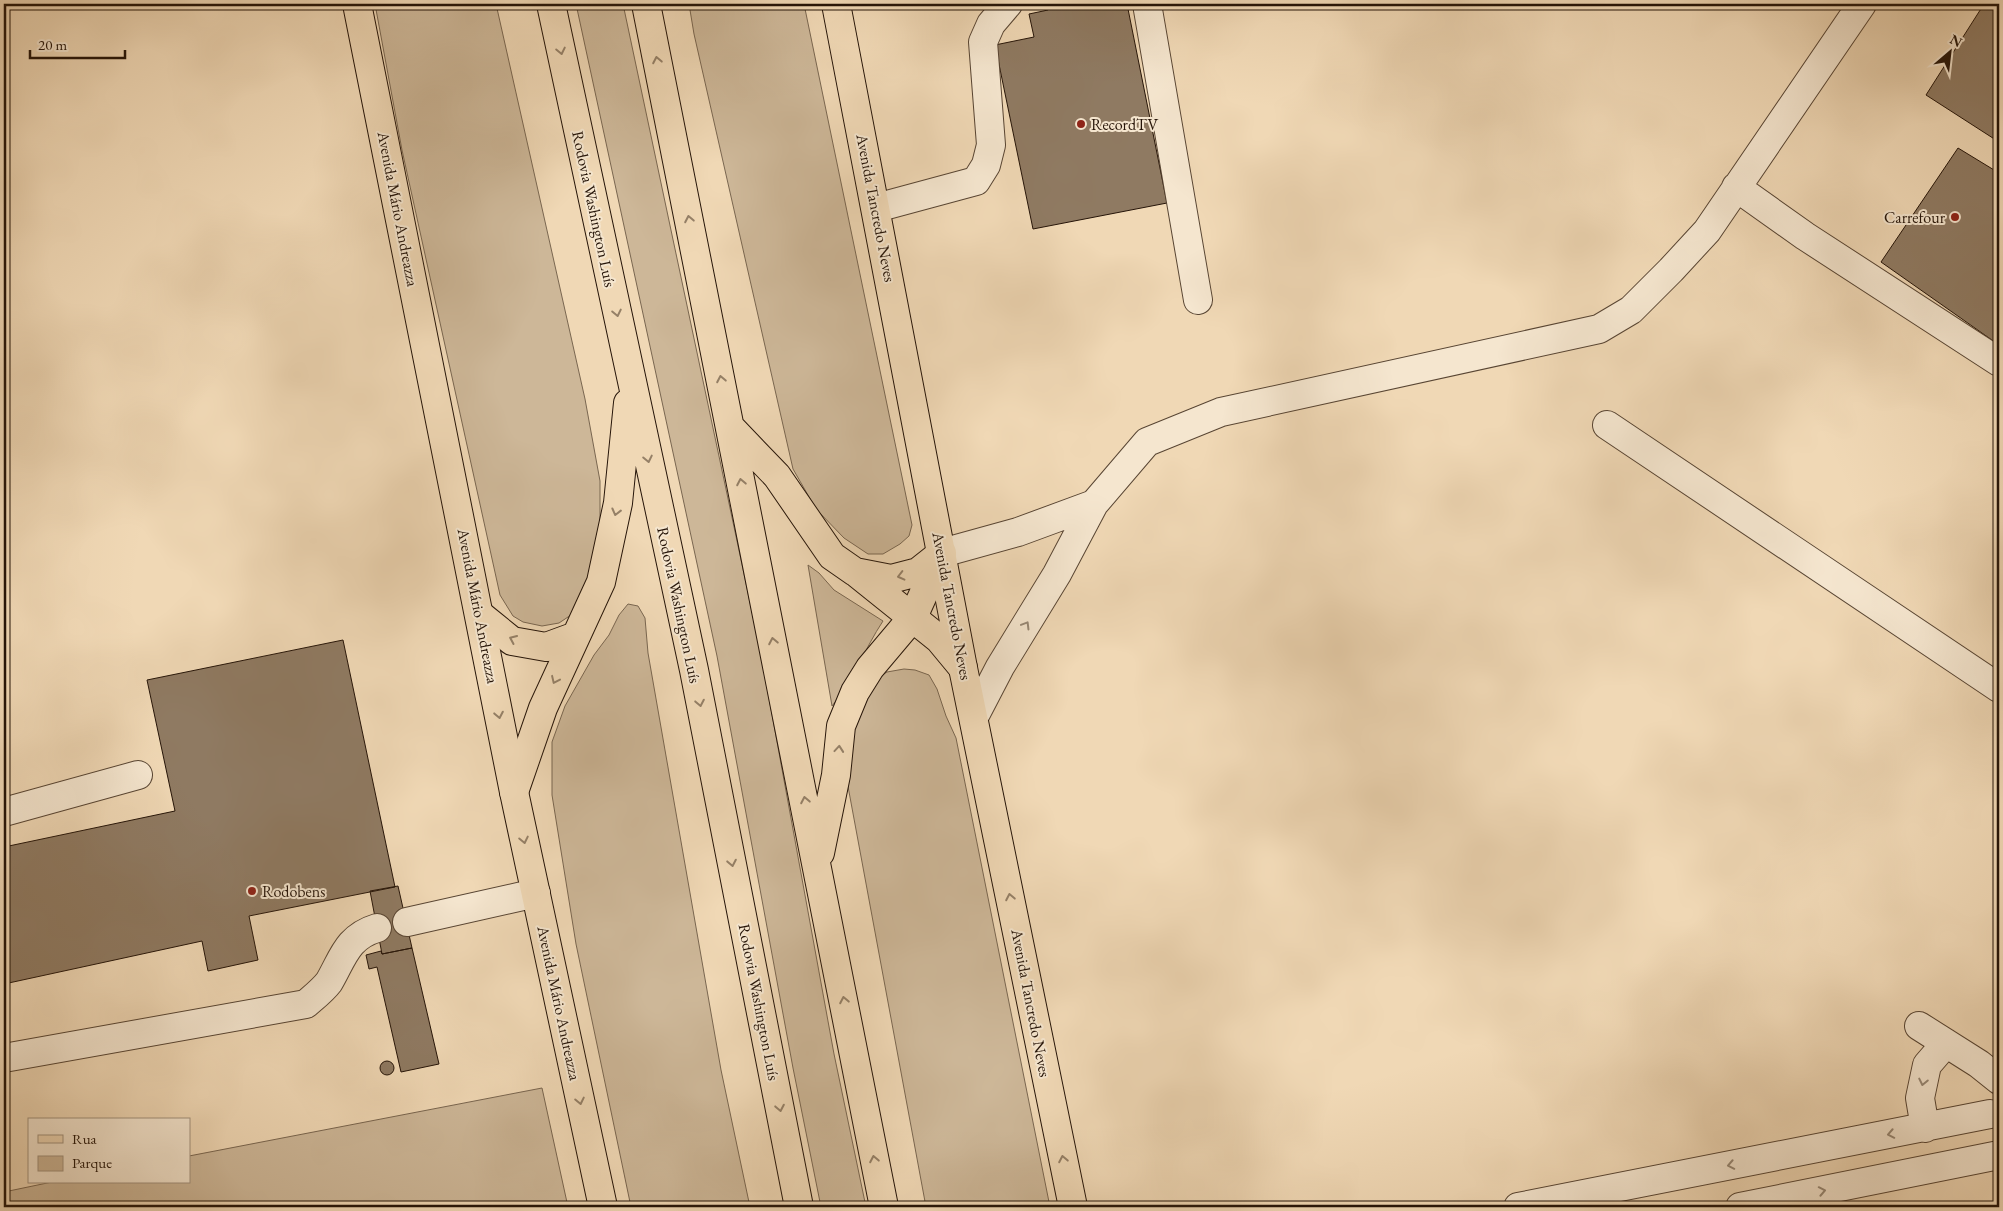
<svg xmlns="http://www.w3.org/2000/svg" width="2003" height="1211" viewBox="0 0 2003 1211" font-family="'EB Garamond',serif">
<style>
.green{fill:#cdb798;stroke:#796650}
.building{fill:#8f7a62;stroke:#251408}
.lines{fill:none;stroke-linecap:round;stroke-linejoin:round}
.minor-casing{stroke:#584533;stroke-width:30}
.major-casing{stroke:#251408;stroke-width:30}
.highway-casing{stroke:#251408;stroke-width:30}
.minor{stroke:#f5e6cf;stroke-width:28}
.major{stroke:#f0d8b5;stroke-width:28}
.highway{stroke:#f0d8b5;stroke-width:28}
.oneway{stroke:#958067}
.oneway2{stroke:#978875}
.poi-dot{fill:#8f2418;stroke:#f5e6cf;stroke-width:2}
.labels{text-anchor:middle;dominant-baseline:central;stroke-width:4;stroke-linejoin:round;paint-order:stroke}
.poi-label{font-size:16px;fill:#251408;stroke:#f5e6cf;text-anchor:start}
.street-label{font-size:16px;fill:#251408;stroke:#f5e6cf}
</style>
<rect width="100%" height="100%" fill="#f0d8b5"/>
<filter id="stains"><feTurbulence type="fractalNoise" baseFrequency=".004" numOctaves="4"/><feColorMatrix values="0 0 0 0 .2 0 0 0 0 .09 0 0 0 0 .02 0 0 0 .5 -.17"/></filter>
<radialGradient id="worn" r=".72"><stop offset=".6" stop-color="#630" stop-opacity="0"/><stop offset="1" stop-color="#630" stop-opacity=".3"/></radialGradient>
<path class="green" d="M 375,4 L 496,4 L 585,399 L 600,481 L 600,554 L 574,613 L 559,623 L 542,626 L 523,622 L 513,616 L 500,595 L 402,150 Z
M 576,4 L 623,4 L 761,654 L 834,1054 L 866,1207 L 821,1207 L 793,1068 L 717,656 Z
M 689,4 L 804,4 L 912,525 L 909,536 L 900,544 L 883,554 L 868,554 L 844,538 L 816,509 L 793,469 L 694,34 Z
M 808,565 L 819,573 L 834,590 L 883,621 C 865,648 853,681 832,706 Z
M 628,604 L 638,606 L 645,618 L 648,653 L 721,1070 L 750,1207 L 631,1207 L 576,944 L 552,795 L 552,742 L 565,706 L 594,655 L 609,635 L 619,615 Z
M 904,669 L 915,670 L 929,675 L 937,689 L 946,716 L 956,738 L 1050,1207 L 926,1207 L 847,781 L 852,723 L 878,678 L 887,672 Z
M 542,1088 L 568,1207 L 4,1207 L 4,1192 L 52,1182 L 189,1182 L 189,1156 Z"/>
<path class="building" d="M 1046,4 L 1127,4 L 1167,203 L 1033,229 L 995,45 L 1034,37 L 1029,14 L 1048,10 Z
M 1984,4 L 1999,4 L 1999,142 L 1926,95 Z
M 1958,148 L 1999,173 L 1999,345 L 1881,262 Z
M 343,640 L 395,887 L 249,916 L 258,960 L 208,971 L 202,941 L 4,984 L 4,847 L 175,811 L 147,680 Z
M 398,886 L 412,948 L 382,954 L 370,891 Z
M 412,948 L 439,1064 L 401,1072 L 377,967 L 369,969 L 366,955 L 381,951 L 382,954 Z
M380 1068a7 7 0 1 1 14 0a7 7 0 1 1-14 0Z"/>
<g class="lines">
<defs>
<path id="minor" d="M 1147,4 L 1198,300
M 1736,187 L 1805,236 L 1999,362
M 876,208 L 976,181 L 986,165 L 991,145 L 983,42 L 991,24 L 1008,4
M 1607,425 L 1999,688
M 942,553 L 1018,532 L 1094,504
M 974,717 L 1000,667 L 1057,574 L 1094,504 L 1147,442 L 1221,412 L 1599,329 L 1631,310 L 1671,270 L 1707,231 L 1862,4
M 4,812 L 138,775
M 407,922 L 536,893
M 1919,1026 L 1979,1064 L 1999,1080
M 4,1058 L 306,1004 C 314,997 323,990 329,982 C 343,958 347,937 377,928
M 1925,1128 L 1920,1098 L 1927,1065 L 1946,1043
M 1518,1207 L 1990,1114
M 1740,1207 L 1999,1155"/>
<path id="major" d="M 357,4 L 514,792 L 603,1207
M 836,4 L 963,668 L 1073,1207"/>
<path id="highway" d="M 551,4 L 694,670 L 799,1207
M 646,4 L 884,1207
M 730,427 L 777,476 L 832,556 L 855,572 L 891,579 L 918,572 L 942,553
M 858,574 L 939,639 L 963,668
M 480,615 L 512,641 L 546,647 L 576,636
M 514,792 L 543,708 L 601,582 L 618,503 L 628,403
M 820,853 L 836,775 L 841,726 L 855,692 L 870,668 L 913,617 L 942,553"/>
</defs>
<use href="#minor" class="minor-casing"/>
<use href="#major" class="major-casing"/>
<use href="#highway" class="highway-casing"/>
<use href="#minor" class="minor"/>
<use href="#major" class="major"/>
<use href="#highway" class="highway"/>
</g>
<defs><path id="oneway-chevron" d="M-2-3.5L2.5 0L-2 3.5" fill="none" stroke-width="1.6" stroke-linecap="round" stroke-linejoin="round" transform="scale(1.25)"/></defs>
<g class="oneway">
<use href="#oneway-chevron" transform="translate(561 51) rotate(78)"/>
<use href="#oneway-chevron" transform="translate(657 60) rotate(-101)"/>
<use href="#oneway-chevron" transform="translate(689 219) rotate(-101)"/>
<use href="#oneway-chevron" transform="translate(617 313) rotate(78)"/>
<use href="#oneway-chevron" transform="translate(721 379) rotate(-101)"/>
<use href="#oneway-chevron" transform="translate(648 459) rotate(78)"/>
<use href="#oneway-chevron" transform="translate(741 482) rotate(-101)"/>
<use href="#oneway-chevron" transform="translate(616 512) rotate(104)"/>
<use href="#oneway-chevron" transform="translate(901 576) rotate(166)"/>
<use href="#oneway-chevron" transform="translate(513 639) rotate(-156)"/>
<use href="#oneway-chevron" transform="translate(773 641) rotate(-101)"/>
<use href="#oneway-chevron" transform="translate(555 680) rotate(115)"/>
<use href="#oneway-chevron" transform="translate(700 703) rotate(79)"/>
<use href="#oneway-chevron" transform="translate(499 715) rotate(79)"/>
<use href="#oneway-chevron" transform="translate(839 749) rotate(-85)"/>
<use href="#oneway-chevron" transform="translate(805 800) rotate(-101)"/>
<use href="#oneway-chevron" transform="translate(524 840) rotate(78)"/>
<use href="#oneway-chevron" transform="translate(732 863) rotate(79)"/>
<use href="#oneway-chevron" transform="translate(1010 897) rotate(-101)"/>
<use href="#oneway-chevron" transform="translate(844 1000) rotate(-101)"/>
<use href="#oneway-chevron" transform="translate(580 1101) rotate(78)"/>
<use href="#oneway-chevron" transform="translate(780 1108) rotate(79)"/>
<use href="#oneway-chevron" transform="translate(874 1159) rotate(-101)"/>
<use href="#oneway-chevron" transform="translate(1063 1159) rotate(-101)"/>
</g>
<g class="oneway2">
<use href="#oneway-chevron" transform="translate(1026 625) rotate(-59)"/>
<use href="#oneway-chevron" transform="translate(1923 1082) rotate(102)"/>
<use href="#oneway-chevron" transform="translate(1891 1134) rotate(169)"/>
<use href="#oneway-chevron" transform="translate(1731 1165) rotate(169)"/>
<use href="#oneway-chevron" transform="translate(1822 1191) rotate(-11)"/>
</g>
<g class="poi-dot">
<circle cx="1081" cy="124" r="5"/>
<circle cx="1955" cy="217" r="5"/>
<circle cx="252" cy="891" r="5"/>
</g>
<g class="labels">
<g class="poi-label">
<text x="1091" y="124">RecordTV</text>
<text x="1945" y="217" text-anchor="end">Carrefour</text>
<text x="262" y="891">Rodobens</text>
</g>
<g class="street-label">
<text transform="translate(876 208) rotate(79)">Avenida Tancredo Neves</text>
<text transform="translate(398 209) rotate(79)">Avenida Mário Andreazza</text>
<text transform="translate(594 209) rotate(78)">Rodovia Washington Luís</text>
<text transform="translate(679 605) rotate(78)">Rodovia Washington Luís</text>
<text transform="translate(478 606) rotate(79)">Avenida Mário Andreazza</text>
<text transform="translate(952 606) rotate(79)">Avenida Tancredo Neves</text>
<text transform="translate(759 1002) rotate(79)">Rodovia Washington Luís</text>
<text transform="translate(559 1003) rotate(78)">Avenida Mário Andreazza</text>
<text transform="translate(1031 1003) rotate(79)">Avenida Tancredo Neves</text>
</g>
</g>
<rect width="2003" height="1211" fill="none" stroke="#f0d8b5" stroke-width="20"/>
<rect x="5" y="5" width="1993" height="1201" fill="none" stroke="#251408" stroke-width="2.5"/>
<rect x="10" y="10" width="1983" height="1191" fill="none" stroke="#251408"/>
<rect x="28" y="1118" width="162" height="65" fill="#f5e6cf" stroke="#a2927f"/>
<rect x="38" y="1135" width="25" height="8" fill="#f0d8b5" stroke="#a2927f"/>
<text x="72" y="1144" font-size="15" fill="#251408">Rua</text>
<rect x="38" y="1156" width="25" height="15" fill="#cdb798" stroke="#a2927f"/>
<text x="72" y="1168" font-size="15" fill="#251408">Parque</text>
<g transform="translate(1950 52) rotate(28)" stroke="#f5e6cf" stroke-width="4" paint-order="stroke">
<path d="M0-4L9 19L0 12L-9 19Z" fill="#251408"/>
<text y="-8" font-size="14" font-weight="bold" text-anchor="middle" fill="#251408">N</text>
</g>
<path d="M30 50v8h95v-8" fill="none" stroke="#251408" stroke-width="2.5"/>
<text x="38" y="50" font-size="15" fill="#251408" stroke="#f5e6cf" stroke-width="4" paint-order="stroke">20 m</text>
<rect width="100%" height="100%" filter="url(#stains)"/>
<rect width="100%" height="100%" fill="url(#worn)"/>
</svg>
